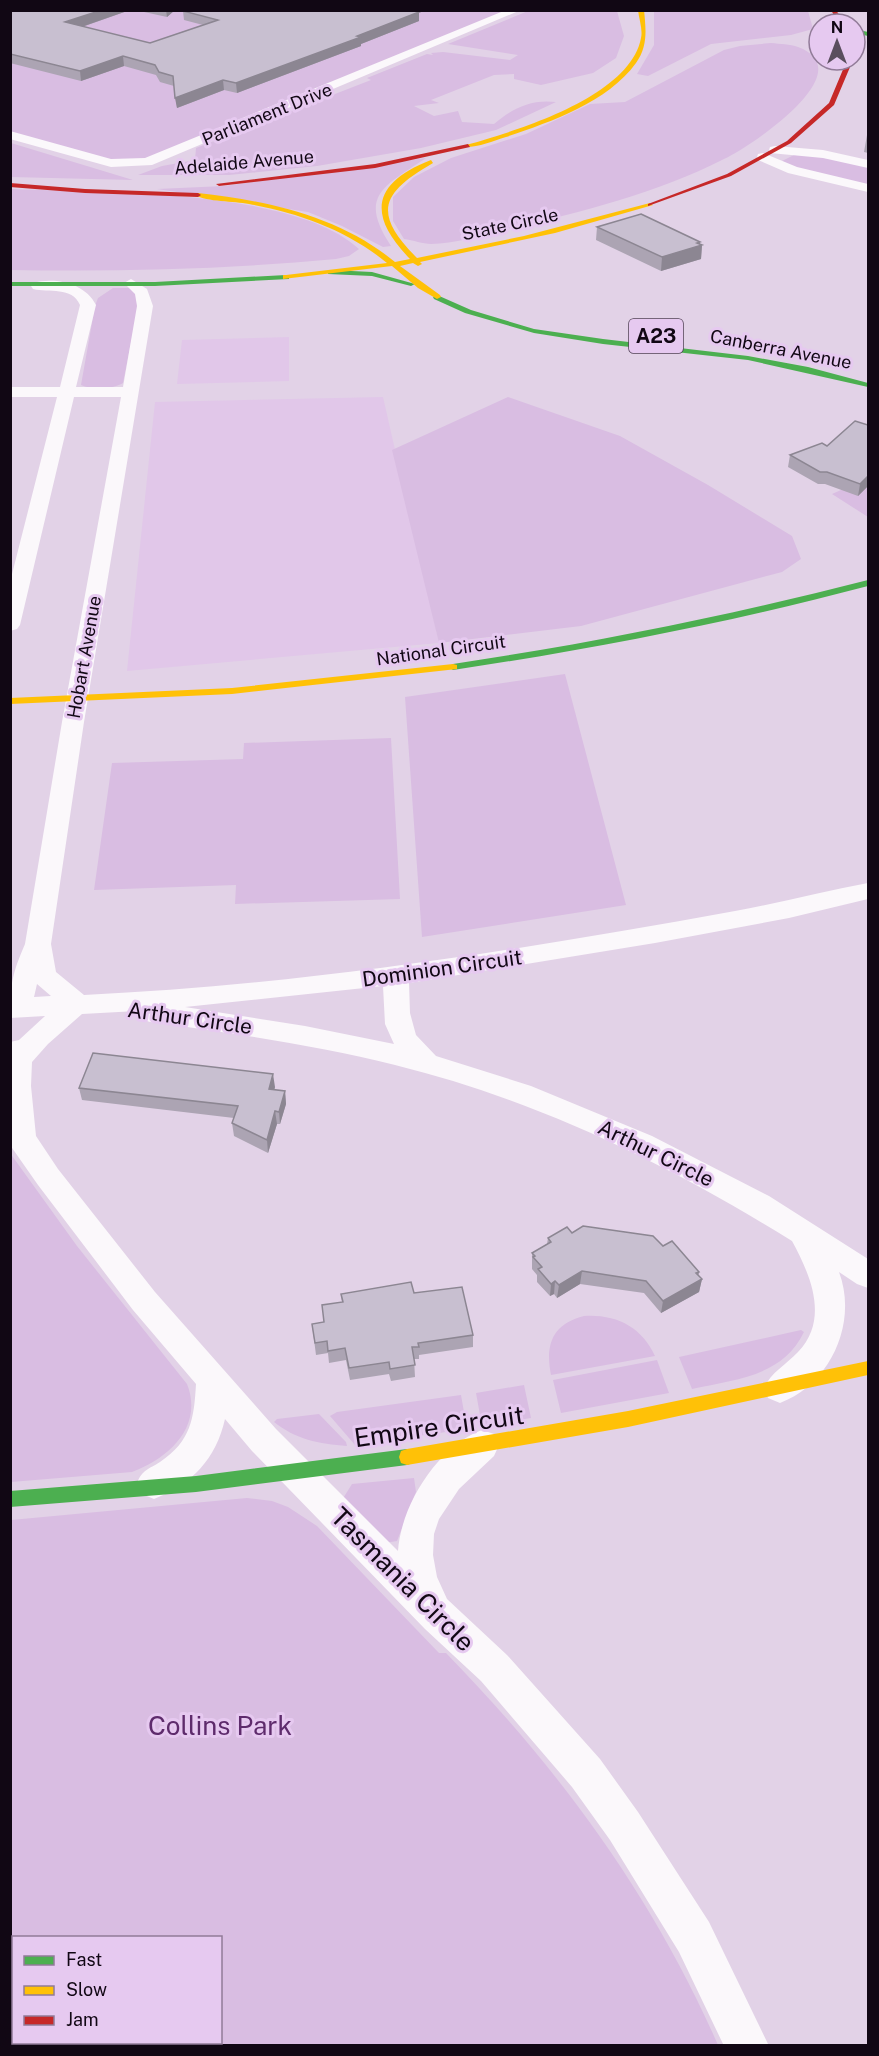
<svg xmlns="http://www.w3.org/2000/svg" width="879" height="2056" viewBox="0 0 879 2056" font-family="'Public Sans',sans-serif">
<style>
.built{fill:#e1c7e9}
.green{fill:#d9bde2;fill-rule:evenodd}
.lines{fill:none;stroke-linecap:round;stroke-linejoin:round}
.street{fill:#fbf8fb;fill-rule:evenodd}
.fast{fill:#4caf50;fill-rule:evenodd}
.slow{fill:#ffc107;fill-rule:evenodd}
.jam{fill:#c62828;fill-rule:evenodd}
.wall{fill:#aca4b3}
.shaded-wall{fill:#8c8692}
.building{fill:#c8bfd0;stroke:#8c8692;stroke-width:1.5}
.labels{text-anchor:middle;dominant-baseline:central;stroke-width:6;stroke-linejoin:round;paint-order:stroke}
.far-street-label{font-size:18px;fill:#110714;stroke:#e6c9f0}
.shield{fill:#e6c9f0;stroke:#514156;stroke-width:1.5}
.shield-label{font-size:20px;font-weight:bold;fill:#110714}
.street-label{font-size:21px;fill:#110714;stroke:#e6c9f0}
.near-street-label{font-size:26px;fill:#110714;stroke:#e6c9f0}
.near-park-label{font-size:26px;fill:#5e2b6c;stroke:#e6c9f0}
</style>
<rect width="100%" height="100%" fill="#e2d2e7"/>
<path class="built" d="M 289,337 L 289,381 L 177,384 L 182,340 Z
M 383,397 L 439,643 L 127,671 L 155,402 Z"/>
<path class="green" d="M 11,11 L 515,11 L 157,160 L 127,165 L 11,132 Z
M 528,11 L 617,11 L 624,36 L 616,58 L 593,73 L 541,85 L 514,79 L 514,74 L 494,75 L 431,100 L 439,103 L 414,106 L 434,116 L 458,111 L 462,122 L 494,124 C 513,108 531,99 556,102 L 496,130 L 421,148 L 317,166 L 229,175 L 138,175 L 162,166 L 195,160 L 196,148 L 371,80 L 367,78 L 427,54 L 433,55 L 431,53 L 443,52 L 510,60 L 518,55 L 448,44 Z
M 654,11 L 808,11 L 813,29 L 791,35 L 711,44 L 648,76 L 637,74 L 654,45 Z
M 771,43 C 780,44 790,44 798,47 C 864,71 750,147 724,159 C 655,194 578,213 503,230 C 480,235 454,244 431,244 C 423,244 413,240 404,239 L 393,221 L 393,197 L 414,177 L 451,158 L 526,134 L 590,104 L 625,102 L 724,50 L 740,46 Z
M 11,143 L 133,180 L 11,177 Z
M 798,153 L 868,166 L 868,185 L 792,168 L 780,162 Z
M 426,158 C 385,186 357,195 391,246 L 383,247 L 342,226 L 308,212 L 157,189 L 224,186 Z
M 11,189 C 100,193 293,188 359,249 L 349,256 L 336,259 C 228,269 119,272 11,270 Z
M 113,288 L 132,288 L 140,297 L 123,383 C 113,389 92,390 81,385 L 95,306 L 98,298 Z
M 508,397 L 620,436 L 708,485 L 792,536 L 801,559 L 782,572 L 581,626 L 439,643 L 392,450 Z
M 868,478 L 868,517 L 832,494 Z
M 565,674 L 626,905 L 422,937 L 405,697 Z
M 391,738 L 400,899 L 235,904 L 236,885 L 94,890 L 112,763 L 243,759 L 244,743 Z
M 10,1153 L 77,1246 L 187,1384 C 204,1427 168,1459 132,1472 L 11,1482 Z
M 584,1316 C 616,1314 642,1327 655,1356 L 551,1375 C 545,1345 552,1324 584,1316 Z
M 801,1330 L 804,1332 C 782,1377 736,1379 692,1389 L 679,1357 Z
M 657,1360 L 669,1393 L 561,1413 L 553,1380 Z
M 524,1385 L 531,1418 L 482,1426 L 476,1393 Z
M 461,1395 L 467,1429 L 355,1445 L 330,1416 L 337,1412 Z
M 319,1414 L 346,1442 L 347,1446 C 319,1444 295,1439 274,1422 L 277,1419 Z
M 414,1478 L 416,1492 L 397,1541 L 384,1543 L 342,1500 L 352,1484 Z
M 247,1498 L 272,1501 L 288,1507 L 317,1526 L 439,1653 L 446,1653 C 560,1770 652,1895 718,2045 L 11,2046 L 11,1520 ZM 14,1938 L 220,1938 L 220,2042 L 14,2042 Z"/>
<g class="lines">
<path class="street" d="M 506,10 L 521,10 L 152,165 L 111,167 L 10,139 L 10,131 L 111,159 L 145,158 Z
M 775,146 L 823,150 L 868,160 L 868,168 L 823,158 L 770,153 L 769,150 L 770,147 Z
M 763,153 L 797,167 L 868,184 L 868,192 L 788,173 L 758,160 L 757,157 L 758,154 Z
M 131,279 L 147,289 L 153,306 L 84,722 L 51,944 L 56,972 L 84,995 C 303,985 520,950 735,911 C 780,903 824,891 868,883 L 868,899 L 789,918 L 655,943 L 409,983 L 410,1013 L 416,1035 L 436,1056 L 531,1086 L 652,1136 L 769,1196 L 868,1259 L 868,1288 L 857,1284 L 839,1272 C 858,1322 831,1384 780,1403 L 768,1398 L 764,1388 C 771,1372 786,1365 798,1352 C 830,1319 810,1274 792,1241 C 668,1164 537,1100 395,1065 C 315,1045 232,1033 150,1022 L 141,1019 L 137,1011 L 82,1014 L 48,1044 L 32,1062 L 31,1086 L 36,1136 L 58,1169 L 155,1292 L 276,1429 L 398,1551 C 401,1505 438,1446 482,1430 L 494,1434 L 499,1445 L 494,1456 L 459,1489 L 439,1519 L 434,1534 L 433,1555 L 437,1577 L 447,1599 L 507,1655 L 600,1759 L 638,1812 L 709,1922 L 769,2046 L 724,2046 L 679,1952 L 610,1840 L 572,1787 L 481,1681 L 425,1629 L 252,1451 L 225,1419 C 216,1459 192,1484 154,1499 L 142,1494 L 137,1483 C 142,1470 149,1469 160,1462 C 191,1441 194,1419 196,1384 L 133,1310 L 38,1185 L 10,1145 L 10,1042 L 19,1040 L 45,1016 L 10,1018 C 10,985 12,974 25,944 L 62,722 L 121,397 L 74,397 L 20,625 L 17,629 L 10,631 L 10,582 L 57,397 L 10,397 L 10,387 L 60,387 L 80,305 C 72,286 49,293 33,289 L 31,286 L 33,283 C 55,277 85,283 96,305 L 76,387 L 123,387 L 137,306 L 135,294 L 124,283 ZM 37,984 L 51,996 L 34,997 ZM 383,986 L 385,1024 L 394,1044 L 305,1026 L 185,1007 Z"/>
<path class="fast" d="M 855,29 L 868,32 L 868,36 L 855,33 Z
M 331,270 L 372,272 L 415,284 L 411,286 L 372,276 L 328,274 L 328,270 Z
M 286,275 L 289,275 L 289,279 L 155,286 L 10,286 L 10,282 L 155,282 Z
M 437,295 L 471,310 L 534,329 L 603,339 L 748,356 L 808,367 L 868,383 L 868,387 L 748,360 L 603,344 L 534,333 L 465,313 L 434,299 L 433,297 Z
M 868,580 L 868,586 C 732,622 593,649 453,670 L 448,667 L 453,664 C 593,643 731,615 868,580 Z
M 407,1449 L 413,1451 L 415,1457 L 413,1463 L 407,1465 L 196,1492 L 10,1507 L 10,1491 L 196,1476 Z"/>
<path class="slow" d="M 638,10 L 644,10 C 646,30 648,46 636,63 C 607,103 550,122 506,137 C 493,141 479,147 466,147 L 466,145 C 516,131 630,97 641,38 C 643,30 639,19 638,10 Z
M 431,160 L 433,163 C 381,193 372,213 417,258 L 524,236 L 650,203 L 653,205 L 555,233 L 420,262 L 422,264 L 418,266 L 413,263 L 400,266 L 440,295 L 441,297 L 437,299 L 418,288 L 392,266 L 283,279 L 283,275 L 286,275 L 387,263 C 347,230 299,213 249,204 C 234,201 207,202 195,195 L 198,193 C 269,201 339,216 395,262 L 410,259 C 367,215 372,183 431,160 Z
M 453,664 L 457,665 L 457,669 L 232,694 L 10,704 L 10,698 L 232,688 Z
M 868,1361 L 868,1375 L 628,1427 L 407,1465 L 401,1463 L 399,1457 L 401,1451 L 407,1449 L 628,1411 Z"/>
<path class="jam" d="M 831,10 L 836,10 L 845,24 L 839,24 Z
M 847,60 L 853,60 L 834,105 L 791,143 L 731,176 L 648,206 L 648,204 L 727,174 L 787,141 L 829,103 Z
M 468,144 L 470,147 L 375,168 L 219,186 L 216,184 L 375,164 Z
M 10,183 L 85,189 L 198,193 L 201,195 L 198,197 L 85,193 L 10,187 Z"/>
</g>
<path class="wall" d="M 10,10 L 130,10 L 82,27 L 150,43 L 203,25 L 184,20 L 183,11 L 419,12 L 419,21 L 361,44 L 361,46 L 237,93 L 224,90 L 177,108 L 174,86 L 160,82 L 156,75 L 124,66 L 81,81 L 10,63 Z
M 135,10 L 175,10 L 167,17 Z
M 868,134 L 868,153 L 864,152 L 867,135 Z
M 597,227 L 700,244 L 702,245 L 701,259 L 661,271 L 596,240 Z
M 790,455 L 868,486 L 858,496 L 825,484 L 818,484 L 788,467 Z
M 275,1087 L 274,1090 L 285,1091 L 286,1104 L 280,1124 L 277,1124 L 268,1153 L 234,1136 L 232,1123 L 234,1118 L 82,1100 L 79,1088 Z
M 572,1233 L 663,1246 L 699,1272 L 698,1275 L 702,1279 L 699,1292 L 661,1313 L 644,1293 L 580,1284 L 557,1298 L 554,1294 L 550,1296 L 537,1282 L 537,1275 L 532,1269 L 532,1253 L 547,1244 L 548,1238 Z
M 414,1293 L 473,1335 L 473,1347 L 419,1355 L 419,1359 L 414,1359 L 415,1377 L 391,1381 L 389,1374 L 350,1380 L 346,1360 L 329,1363 L 328,1353 L 316,1355 L 312,1324 L 324,1322 L 342,1302 L 341,1294 Z"/>
<path class="shaded-wall" d="M 102,10 L 130,10 L 67,32 L 65,22 Z
M 166,10 L 175,10 L 167,17 Z
M 419,12 L 419,21 L 361,44 L 361,46 L 237,93 L 236,83 Z
M 123,56 L 124,66 L 81,81 L 80,71 Z
M 223,80 L 224,90 L 177,108 L 175,98 Z
M 700,242 L 700,246 L 702,245 L 701,259 L 661,271 L 662,257 Z
M 868,476 L 868,486 L 858,496 L 860,484 Z
M 273,1074 L 275,1087 L 271,1102 L 269,1089 Z
M 285,1091 L 286,1104 L 280,1124 L 279,1112 Z
M 275,1111 L 277,1124 L 268,1153 L 267,1140 Z
M 582,1271 L 580,1284 L 557,1298 L 559,1285 Z
M 699,1272 L 696,1283 L 702,1279 L 699,1292 L 661,1313 L 663,1301 Z
M 555,1281 L 554,1294 L 550,1296 L 551,1284 Z"/>
<path class="building" d="M 10,10 L 102,10 L 65,22 L 150,43 L 218,20 L 183,11 L 186,10 L 412,10 L 419,12 L 357,36 L 361,37 L 236,83 L 223,80 L 175,98 L 173,76 L 159,72 L 155,65 L 123,56 L 80,71 L 10,54 Z
M 641,214 L 700,242 L 697,243 L 702,245 L 662,257 L 597,227 Z
M 855,421 L 868,425 L 868,476 L 860,484 L 827,472 L 820,472 L 790,455 L 822,443 L 827,446 Z
M 93,1053 L 273,1074 L 269,1089 L 285,1091 L 279,1112 L 275,1111 L 267,1140 L 232,1123 L 238,1106 L 79,1088 Z
M 583,1226 L 653,1236 L 663,1246 L 672,1241 L 699,1272 L 696,1273 L 702,1279 L 663,1301 L 646,1281 L 582,1271 L 559,1285 L 555,1281 L 551,1284 L 538,1269 L 542,1267 L 533,1257 L 535,1256 L 532,1253 L 551,1242 L 548,1238 L 567,1227 L 572,1233 Z
M 411,1282 L 414,1293 L 462,1287 L 473,1335 L 418,1343 L 419,1347 L 412,1347 L 415,1365 L 390,1369 L 389,1362 L 349,1368 L 345,1348 L 328,1351 L 327,1341 L 315,1343 L 312,1324 L 324,1322 L 322,1305 L 343,1302 L 341,1294 Z"/>
<g class="labels">
<g class="far-street-label">
<text transform="translate(267 114) rotate(-22)">Parliament Drive</text>
<text transform="translate(244 162) rotate(-5)">Adelaide Avenue</text>
<text transform="translate(510 224) rotate(-12)">State Circle</text>
<text transform="translate(781 349) rotate(11)">Canberra Avenue</text>
<text transform="translate(441 650) rotate(-8)">National Circuit</text>
<text transform="translate(84 657) rotate(-80)">Hobart Avenue</text>
</g>
<rect class="shield" x="629" y="319" width="54" height="34" rx="4.5"/>
<g class="shield-label">
<text x="656" y="336">A23</text>
</g>
<g class="street-label">
<text transform="translate(442 968) rotate(-8)">Dominion Circuit</text>
<text transform="translate(190 1018) rotate(8)">Arthur Circle</text>
<text transform="translate(656 1153) rotate(26)">Arthur Circle</text>
</g>
<g class="near-street-label">
<text transform="translate(439 1426) rotate(-8)">Empire Circuit</text>
<text transform="translate(403 1579) rotate(45)">Tasmania Circle</text>
</g>
<g class="near-park-label">
<text x="220" y="1725">Collins Park</text>
</g>
</g>
<rect width="879" height="2056" fill="none" stroke="#110714" stroke-width="24"/>
<rect x="12" y="1936" width="210" height="108" fill="#e6c9f0" stroke="#917b98" stroke-width="1.5"/>
<rect x="24" y="1956" width="30" height="9" fill="#4caf50" stroke="#917b98" stroke-width="1.5"/>
<text x="66" y="1966" font-size="18" fill="#110714">Fast</text>
<rect x="24" y="1986" width="30" height="9" fill="#ffc107" stroke="#917b98" stroke-width="1.5"/>
<text x="66" y="1996" font-size="18" fill="#110714">Slow</text>
<rect x="24" y="2016" width="30" height="9" fill="#c62828" stroke="#917b98" stroke-width="1.5"/>
<text x="66" y="2026" font-size="18" fill="#110714">Jam</text>
<g transform="translate(837 42)"><circle r="28" fill="#e6c9f0" stroke="#917b98" stroke-width="1.5"/>
<path d="M0-4.5L10 22L0 15L-10 22Z" fill="#5a4e5e"/>
<text y="-9" font-size="16" font-weight="bold" text-anchor="middle" fill="#110714">N</text>
</g>
</svg>
